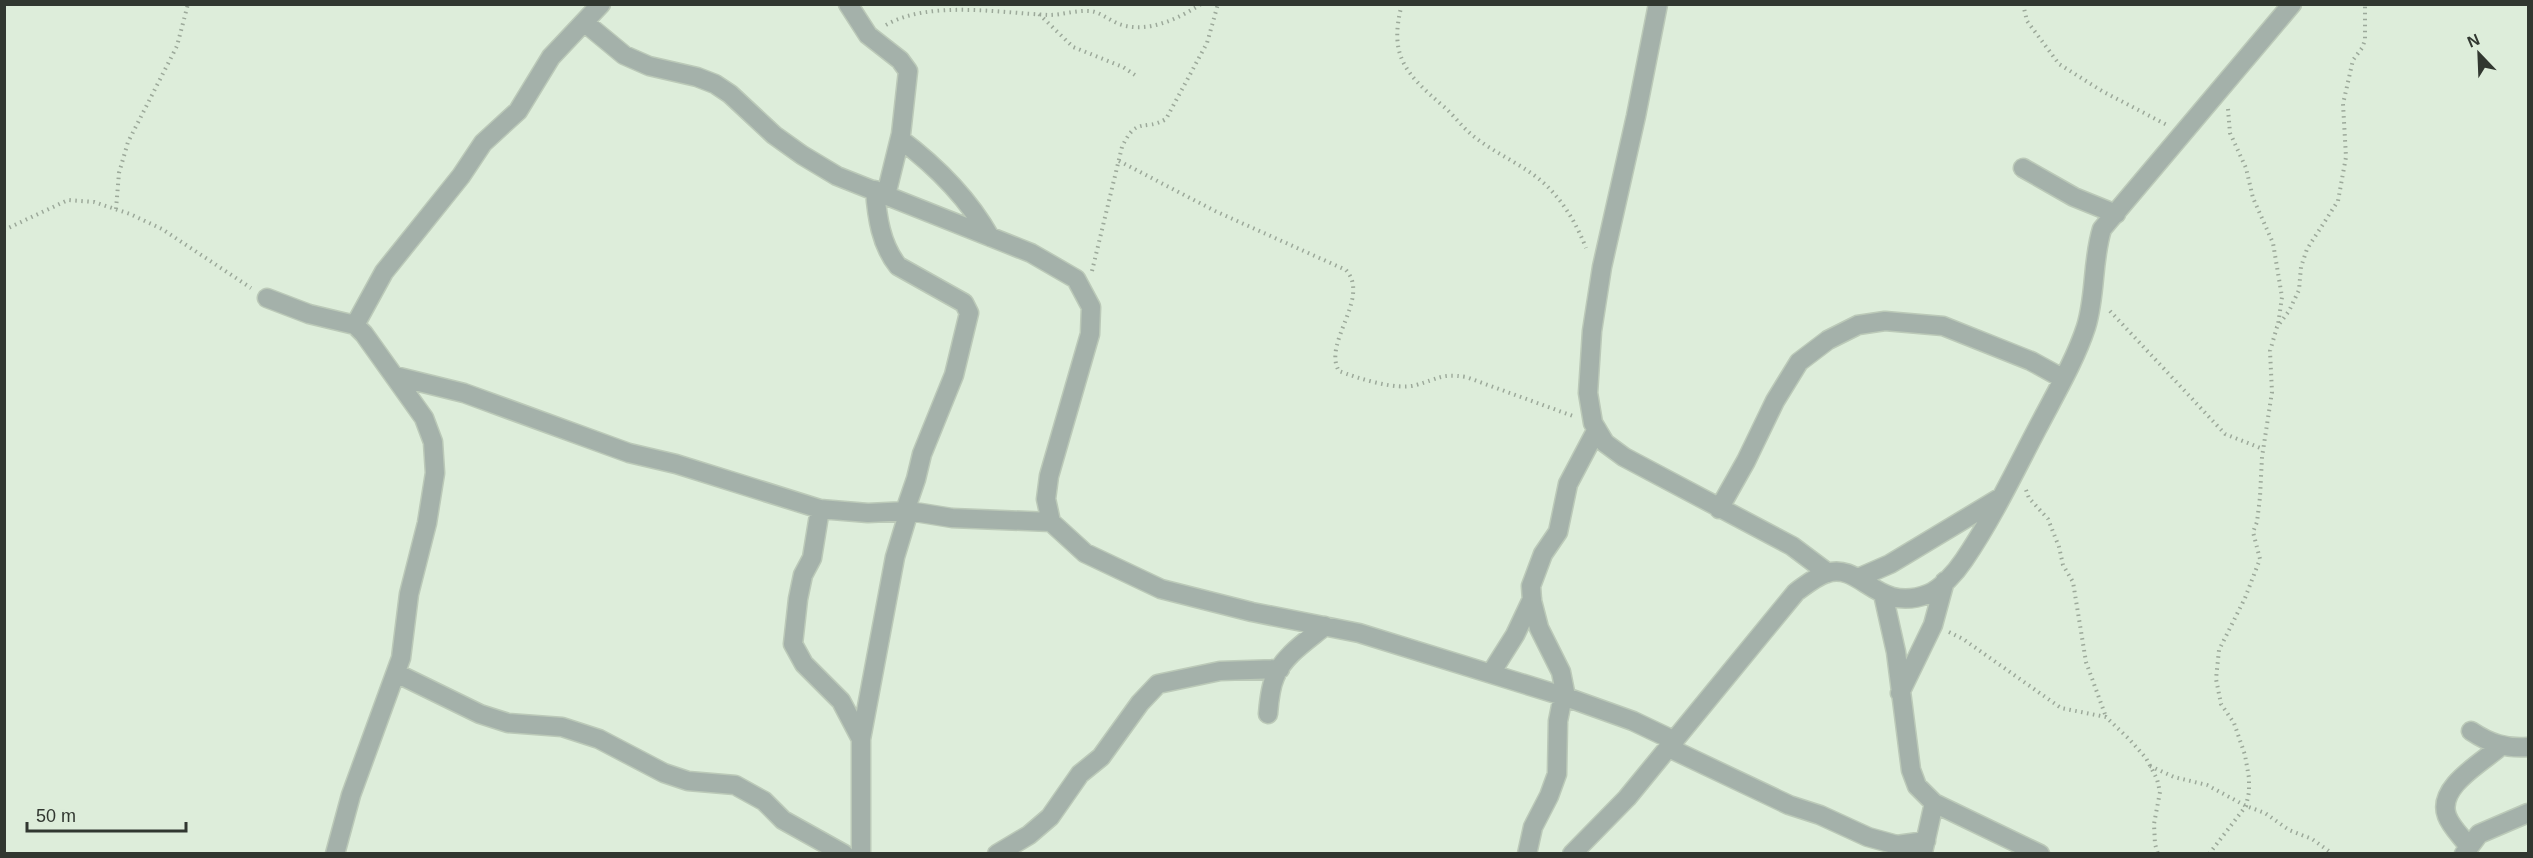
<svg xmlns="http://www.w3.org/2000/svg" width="2533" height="858" viewBox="0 0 2533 858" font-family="Arial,sans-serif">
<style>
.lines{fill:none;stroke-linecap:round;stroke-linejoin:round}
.street-casing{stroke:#bbc9b8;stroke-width:21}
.path{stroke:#9ca99a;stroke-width:4;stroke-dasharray:1.5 4.5;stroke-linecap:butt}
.street{stroke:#a4b1aa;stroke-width:18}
</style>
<rect width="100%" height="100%" fill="#ddedda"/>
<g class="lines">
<defs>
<path id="street" d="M 848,4 L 868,35 L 900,60 L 908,71 L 901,134 L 886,195
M 1658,4 L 1636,116 L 1602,267 L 1592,331 L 1588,393 L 1593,423 L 1605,443 L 1624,457 L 1792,546 L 1828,573
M 584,22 L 624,55 L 649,66 L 697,77 L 715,84 L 730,94 L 774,135 L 802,155 L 837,176 L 1031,253 L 1076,279 L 1091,307 L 1090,334 L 1049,476 L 1046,499 L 1051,522 L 1085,553 L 1161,589 L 1252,612 L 1359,633 L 1566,697 L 1633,721 L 1675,741
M 900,139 C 936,166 968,198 990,237
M 2023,168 L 2074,197 L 2116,214
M 875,190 C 877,217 881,245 898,266 L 964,303 L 969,313 L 954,375 L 922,454 L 916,479 L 905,511
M 267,298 L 309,314 L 355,325 L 364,334 L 424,418 L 433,442 L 435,473 L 427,523 L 409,594 L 401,658 L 351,795 L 335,854
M 355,325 L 384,272 L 461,176 L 483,143 L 518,111 L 551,57 L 601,4
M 395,376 L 464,393 L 629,453 L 676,464 L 820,509 L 868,513 L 909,511 L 952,518 L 1051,522
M 820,509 L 812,558 L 803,575 L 798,599 L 793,644 L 804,664 L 841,701 L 861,739
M 1719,509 L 1746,461 L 1775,401 L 1799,362 L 1828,340 L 1858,325 L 1885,321 L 1943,326 L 2031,361 L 2062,378
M 1858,578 L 1890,564 L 1998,499
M 1883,594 L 1896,652 L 1911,770 L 1917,786 L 1934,803 L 2040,854
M 396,673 L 480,714 L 508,723 L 562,727 L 599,739 L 664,773 L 688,781 L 735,785 L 764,801 L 783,820 L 844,854
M 1491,673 L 1515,635 L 1532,599
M 1900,693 L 1933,625 L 1945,581
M 1566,697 L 1561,672 L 1539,628 L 1532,601 L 1531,586 L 1543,554 L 1558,532 L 1568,484 L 1597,429
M 1268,714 C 1269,702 1270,688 1275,677 C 1283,656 1308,640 1325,626
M 2471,731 C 2489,743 2506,749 2528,747
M 1669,748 L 1789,805 L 1820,815 L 1868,837 L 1897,845 L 1926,841
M 2469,847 C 2462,837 2451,827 2447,816 C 2436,787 2483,762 2501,746
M 1923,852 L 1934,803
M 861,854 L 861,739 L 895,557 L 909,511
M 997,854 L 1029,835 L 1050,817 L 1080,774 L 1101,757 L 1140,703 L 1158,684 L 1220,671 L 1280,669
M 1527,854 L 1533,827 L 1549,796 L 1557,774 L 1558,721 L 1563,696
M 1572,854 L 1627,798 L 1796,592 C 1806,585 1815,577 1827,573 C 1861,562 1877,614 1928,594 C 1941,589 1956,572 1964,560 C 1992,519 2014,473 2037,429 C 2053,398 2075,361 2086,327 C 2096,295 2092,261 2102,229 L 2292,4
M 2464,854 L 2479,834 L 2528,813"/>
</defs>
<use href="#street" class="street-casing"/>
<path class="path" d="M 1402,4 C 1388,56 1406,74 1443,106 C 1453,114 1461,126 1472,135 C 1495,154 1525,165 1547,186 C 1565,204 1577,225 1586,248
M 2023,4 L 2027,21 L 2059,64 L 2102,91 L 2167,125
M 1039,14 L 1073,47 L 1123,67 L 1138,77
M 886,25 C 929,0 1000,13 1049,15 C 1062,15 1076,10 1090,11 C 1100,12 1109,20 1119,24 C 1147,34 1178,19 1201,4
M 2228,109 L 2230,133 L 2246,168 L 2253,198 L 2273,243 L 2282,297 L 2278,325
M 1119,161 L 1215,211 L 1346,270 C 1371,298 1322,343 1339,371 C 1357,378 1397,391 1416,385 C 1439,379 1440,373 1466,377 L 1573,416
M 116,209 L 119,173 L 128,142 L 177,46 L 188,4
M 4,230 L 68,200 L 94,202 L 130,214 L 162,229 L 251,288
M 1092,271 L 1122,147 C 1137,115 1144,132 1166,119 L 1207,43 L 1218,4
M 2110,311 L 2225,434 L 2263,449
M 2026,490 L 2029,498 L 2048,519 L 2059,547 L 2063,565 L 2073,582 L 2086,662 L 2106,717
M 1949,632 L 1963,639 L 2061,708 L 2106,717 L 2130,740 L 2146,758 L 2157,779 L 2160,792 L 2154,824 L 2155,844 L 2158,854
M 2150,766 L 2174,777 L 2207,785 L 2246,806 L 2265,813 L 2289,830 L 2312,839 L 2333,854
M 2209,854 L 2246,806 L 2249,792 L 2249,778 L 2245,755 L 2234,723 L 2221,704 L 2216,679 L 2219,650 L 2245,598 L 2260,559 L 2253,532 L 2257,522 L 2260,497 L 2262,457 L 2272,392 L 2270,351 L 2277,327 L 2289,311 L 2299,290 L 2301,267 L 2307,249 L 2338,201 L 2346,157 L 2343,104 L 2353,60 L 2362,48 L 2365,40 L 2365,4"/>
<use href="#street" class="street"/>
</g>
<rect width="2533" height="858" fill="none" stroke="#313730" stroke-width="12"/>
<g transform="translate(2479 54) rotate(337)" stroke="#ddedda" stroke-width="4.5" paint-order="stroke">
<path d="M0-4.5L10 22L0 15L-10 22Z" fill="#313730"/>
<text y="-9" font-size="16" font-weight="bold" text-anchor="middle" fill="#313730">N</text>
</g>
<path d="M27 822v9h159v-9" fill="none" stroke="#313730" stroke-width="3"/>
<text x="36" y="822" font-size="18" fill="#313730" stroke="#ddedda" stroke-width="4.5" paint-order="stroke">50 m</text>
</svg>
